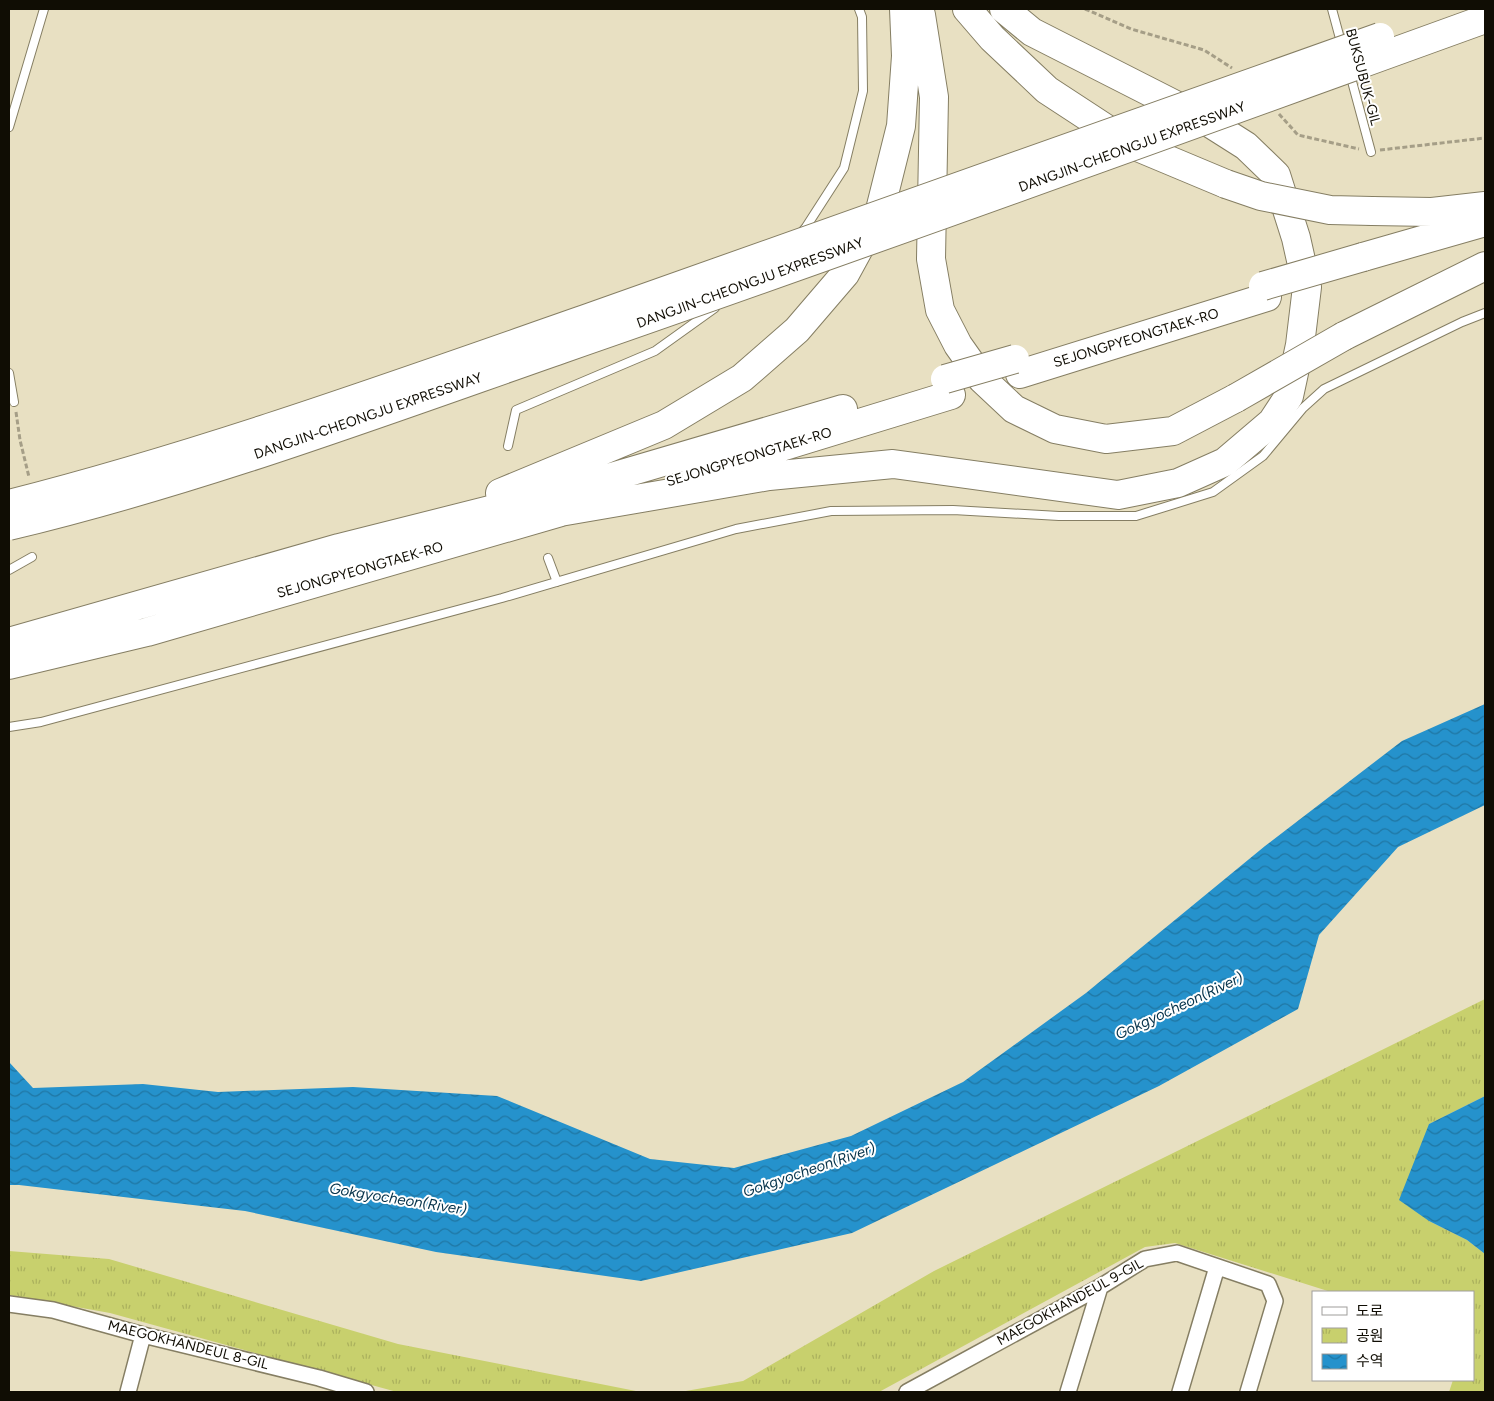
<svg xmlns="http://www.w3.org/2000/svg" width="1494" height="1401" viewBox="0 0 1494 1401" font-family="Figtree,'Noto Sans KR',sans-serif">
<style>
.park{fill:url(#park-tufts)}
.water{fill:url(#water-waves)}
.lines{fill:none;stroke-linecap:round;stroke-linejoin:round}
.lane-casing{stroke:#857e63;stroke-width:10}
.street-casing{stroke:#857e63;stroke-width:18}
.highway-casing{stroke:#857e63;stroke-width:30}
.path{stroke:#a59e87;stroke-width:3;stroke-dasharray:5 2.5;stroke-linecap:butt}
.lane{stroke:#fff;stroke-width:8}
.street{stroke:#fff;stroke-width:15}
.highway{stroke:#fff;stroke-width:28}
.highway-bridge-casing{stroke:#857e63;stroke-width:30;stroke-linecap:butt}
.highway-bridge{stroke:#fff;stroke-width:28}
.labels{text-anchor:middle;dominant-baseline:central;stroke-width:4;stroke-linejoin:round;paint-order:stroke}
.street-label{font-size:14px;fill:#100d04;stroke:#fff}
.water-label{font-size:15px;font-style:italic;fill:#06334b;stroke:#fff}
</style>
<defs>
<pattern id="park-tufts" width="24" height="20" patternUnits="userSpaceOnUse" patternTransform="scale(1.25)"><rect width="24" height="20" fill="#c8d06d"/><path d="M3 7l-1-3M5 7V3M7 7l1-3M15 17l-1-3M17 17v-4M19 17l1-3" fill="none" stroke="#abb15d"/></pattern>
<pattern id="water-waves" width="16" height="10" patternUnits="userSpaceOnUse" patternTransform="scale(1.25)"><rect width="16" height="10" fill="#2592cc"/><path d="M0 5q4-4 8 0t8 0" fill="none" stroke="#1f76a3"/></pattern>
</defs>
<rect width="100%" height="100%" fill="#e8e0c2"/>
<path class="park" d="M 1485,999 L 1485,1096 L 1429,1124 L 1429,1221 L 1467,1240 L 1485,1254 L 1485,1392 L 1449,1392 L 1453,1380 L 1473,1380 L 1473,1292 L 1331,1292 L 1175,1243 L 1145,1247 L 879,1392 L 680,1392 L 743,1381 L 934,1271 Z
M 9,1251 L 109,1259 L 398,1344 L 641,1392 L 397,1392 L 110,1313 L 9,1295 Z"/>
<path class="water" d="M 1485,704 L 1485,805 L 1398,847 L 1319,935 L 1298,1009 L 1159,1086 L 852,1233 L 641,1281 L 436,1252 L 245,1211 L 19,1185 L 9,1185 L 9,1062 L 33,1088 L 143,1084 L 218,1092 L 353,1087 L 497,1096 L 650,1159 L 734,1168 L 851,1136 L 963,1082 L 1086,993 L 1265,846 L 1402,741 Z
M 1485,1096 L 1485,1254 L 1467,1240 L 1429,1221 L 1399,1200 L 1429,1124 Z"/>
<g class="lines">
<defs>
<path id="lane" d="M 1332,9 L 1342,46
M 1350,74 L 1371,152
M 9,127 L 44,9
M 801,233 L 806,227 L 844,168 L 863,91 L 862,17 L 859,9
M 9,373 L 14,402
M 508,446 L 516,410 L 655,351 L 715,308
M 548,558 L 557,582
M 9,570 L 32,557
M 9,727 L 41,722 L 502,598 L 736,529 L 831,511 L 953,510 L 1059,516 L 1136,516 L 1213,492 L 1263,456 L 1303,408 L 1324,389 L 1462,322 L 1485,313"/>
<path id="street" d="M 9,1304 L 53,1310 L 143,1335 L 319,1378 L 366,1392
M 128,1392 L 143,1335
M 907,1392 L 1100,1287 L 1145,1259 L 1177,1253 L 1268,1284 L 1275,1301 L 1248,1392
M 1068,1392 L 1100,1287
M 1180,1392 L 1217,1267"/>
<path id="highway" d="M 918,9 L 921,15 L 934,97 L 931,259 L 940,310 L 958,345 L 982,379 L 1014,409 L 1055,429 L 1106,439 L 1173,431 L 1236,398
M 967,9 L 992,38 L 1047,90 L 1128,143 L 1226,184
M 1372,211 L 1432,212 L 1485,206
M 1363,257 L 1485,222
M 1344,336 L 1485,266
M 1020,374 L 1267,297
M 696,473 L 951,395
M 500,493 L 664,425 L 742,378 L 797,330 L 845,274 L 880,210 L 901,126 L 906,56 L 904,9
M 560,512 L 769,476 L 893,464 L 1118,495 L 1178,483 L 1225,462 L 1272,422 L 1289,396 L 1300,345 L 1307,287 L 1296,238 L 1276,175 L 1246,146 L 1205,120 L 1032,32 L 1004,9
M 9,642 L 339,548 L 554,494 L 843,409
M 9,665 L 147,632 L 578,507"/>
</defs>
<use href="#lane" class="lane-casing"/>
<use href="#street" class="street-casing"/>
<use href="#highway" class="highway-casing"/>
<path class="path" d="M 1085,9 L 1131,29 L 1204,50 L 1232,68
M 1279,114 L 1298,135 L 1359,149
M 1380,150 L 1485,138
M 16,412 L 20,440 L 29,477"/>
<use href="#lane" class="lane"/>
<use href="#street" class="street"/>
<use href="#highway" class="highway"/>
<defs>
<path id="highway-bridge" d="M 1226,184 L 1261,196 L 1330,210 L 1372,211
M 1263,286 L 1363,257
M 945,379 L 1015,359
M 1236,398 L 1344,336
M 9,504 C 206,454 399,384 591,317 C 854,225 1117,131 1380,37
M 9,526 C 197,481 379,413 562,349 C 871,242 1178,130 1485,19"/>
</defs>
<use href="#highway-bridge" class="highway-bridge-casing"/>
<use href="#highway-bridge" class="highway-bridge"/>
</g>
<g class="labels">
<g class="street-label">
<text transform="translate(1363 77) rotate(75)">BUKSUBUK-GIL</text>
<text transform="translate(1132 147) rotate(-20)">DANGJIN-CHEONGJU EXPRESSWAY</text>
<text transform="translate(750 283) rotate(-20)">DANGJIN-CHEONGJU EXPRESSWAY</text>
<text transform="translate(1136 338) rotate(-17)">SEJONGPYEONGTAEK-RO</text>
<text transform="translate(368 416) rotate(-19)">DANGJIN-CHEONGJU EXPRESSWAY</text>
<text transform="translate(749 457) rotate(-17)">SEJONGPYEONGTAEK-RO</text>
<text transform="translate(360 570) rotate(-16)">SEJONGPYEONGTAEK-RO</text>
<text transform="translate(1070 1302) rotate(-29)">MAEGOKHANDEUL 9-GIL</text>
<text transform="translate(188 1345) rotate(14)">MAEGOKHANDEUL 8-GIL</text>
</g>
<g class="water-label">
<text transform="translate(1179 1006) rotate(-25)">Gokgyocheon(River)</text>
<text transform="translate(809 1170) rotate(-19)">Gokgyocheon(River)</text>
<text transform="translate(398 1199) rotate(9)">Gokgyocheon(River)</text>
</g>
</g>
<rect width="1494" height="1401" fill="none" stroke="#100d04" stroke-width="20"/>
<rect x="1312" y="1291" width="162" height="90" fill="#ffffff" stroke="#9f9e9b"/>
<rect x="1322" y="1307" width="25" height="8" fill="#ffffff" stroke="#9f9e9b"/>
<text x="1356" y="1316" font-size="15" fill="#100d04">도로</text>
<rect x="1322" y="1328" width="25" height="15" fill="url(#park-tufts)" stroke="#9f9e9b"/>
<text x="1356" y="1341" font-size="15" fill="#100d04">공원</text>
<rect x="1322" y="1354" width="25" height="15" fill="url(#water-waves)" stroke="#9f9e9b"/>
<text x="1356" y="1366" font-size="15" fill="#100d04">수역</text>
</svg>
